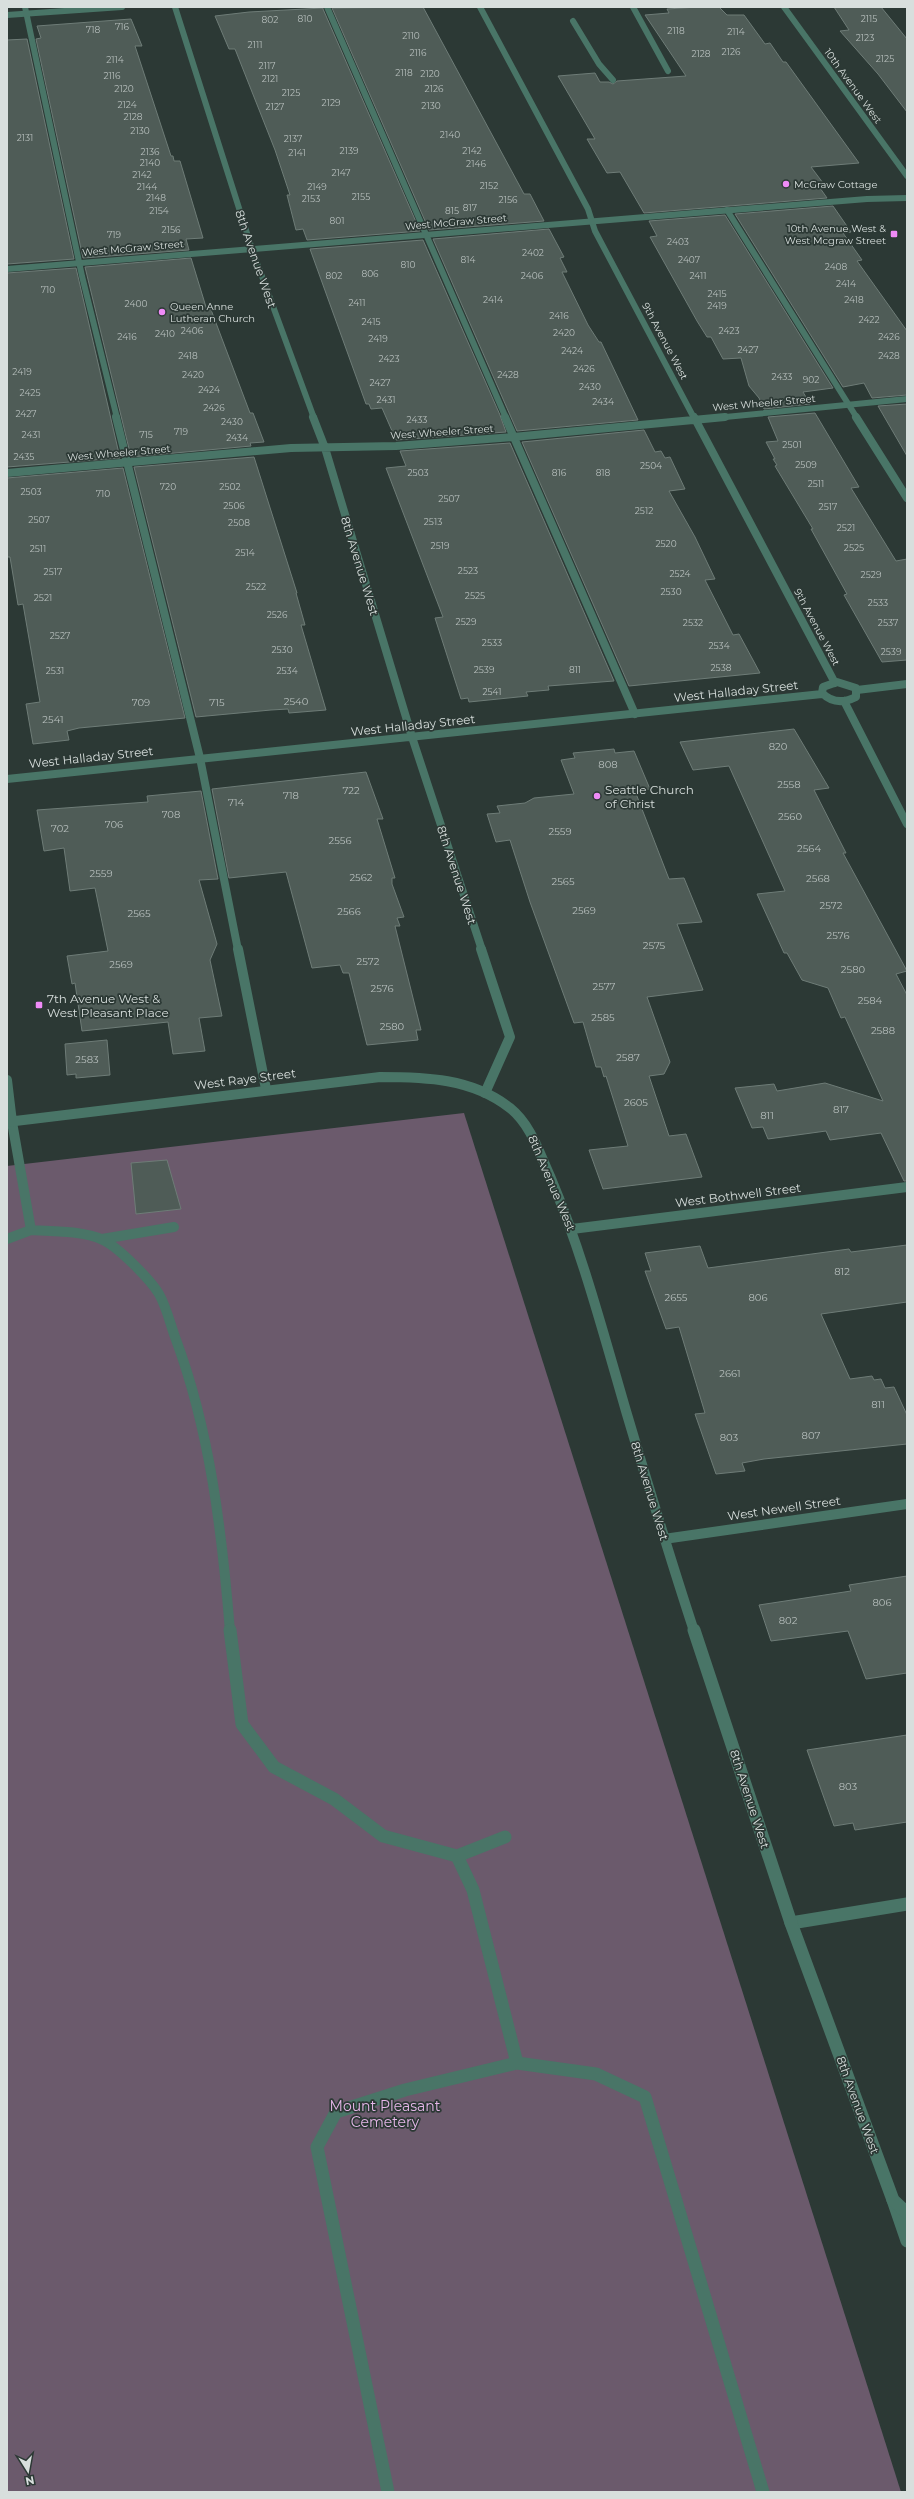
<svg xmlns="http://www.w3.org/2000/svg" width="914" height="2499" viewBox="0 0 914 2499" font-family="Montserrat,sans-serif">
<style>
.green{fill:#6b5a6c}
.building{fill:#4f5c57;stroke:#6e7c77}
.lines{fill:none;stroke-linecap:round;stroke-linejoin:round}
.service-far3{stroke:#497567;stroke-width:6}
.service-far2{stroke:#497567;stroke-width:8}
.service-far1{stroke:#497567;stroke-width:10}
.service{stroke:#497567;stroke-width:13}
.minor-far3{stroke:#497567;stroke-width:6}
.minor-far2{stroke:#497567;stroke-width:8}
.minor-far1{stroke:#497567;stroke-width:10}
.minor{stroke:#497567;stroke-width:13}
.tertiary-far2{stroke:#497567;stroke-width:6}
.tertiary-far1{stroke:#497567;stroke-width:10}
.tertiary{stroke:#497567;stroke-width:13}
.poi-dot{fill:#ef8bf7;stroke:#2c3935;stroke-width:1.5}
.labels{text-anchor:middle;dominant-baseline:central;stroke-width:3.5;stroke-linejoin:round;paint-order:stroke}
.far-number-label{font-size:9px;fill:#b6bebc}
.far-street-label{font-size:10px;fill:#d8dfdd;stroke:#2c3935}
.far-poi-label{font-size:10px;fill:#d8dfdd;stroke:#2c3935;text-anchor:start}
.number-label{font-size:10px;fill:#b6bebc}
.street-label{font-size:12px;fill:#d8dfdd;stroke:#2c3935}
.poi-label{font-size:12px;fill:#d8dfdd;stroke:#2c3935;text-anchor:start}
.near-park-label{font-size:14px;fill:#e7b7ea;stroke:#2c3935}
</style>
<rect width="100%" height="100%" fill="#2c3935"/>
<path class="green" d="M 464,1113 L 901,2492 L 7,2492 L 7,1166 Z"/>
<path class="building" d="M 423,7 L 524,194 L 530,194 L 544,221 L 429,230 L 332,8 Z
M 697,7 L 719,7 L 727,15 L 744,15 L 765,44 L 770,43 L 783,62 L 786,62 L 859,163 L 811,167 L 826,187 L 820,188 L 827,198 L 644,213 L 620,172 L 607,173 L 587,139 L 595,139 L 558,76 L 595,73 L 600,82 L 609,82 L 613,84 L 617,81 L 686,76 L 645,15 L 669,13 L 667,9 Z
M 834,7 L 881,7 L 907,39 L 907,112 L 878,74 L 840,31 L 849,30 Z
M 323,8 L 323,9 L 420,231 L 307,240 L 303,229 L 296,230 L 287,195 L 290,195 L 275,150 L 235,49 L 229,49 L 215,16 L 249,12 Z
M 131,19 L 142,46 L 135,46 L 171,156 L 173,156 L 174,161 L 180,161 L 203,238 L 186,239 L 189,250 L 83,258 L 36,39 L 41,38 L 37,26 Z
M 27,39 L 74,259 L 7,264 L 7,40 Z
M 833,206 L 851,232 L 843,233 L 862,260 L 857,261 L 907,331 L 907,395 L 872,398 L 864,383 L 843,387 L 735,214 Z
M 725,215 L 833,388 L 803,392 L 810,404 L 764,409 L 759,398 L 749,386 L 741,358 L 723,359 L 711,337 L 707,337 L 697,321 L 650,237 L 657,236 L 649,221 Z
M 549,229 L 564,257 L 560,258 L 567,272 L 562,272 L 588,325 L 599,342 L 601,342 L 638,420 L 517,431 L 433,239 Z
M 423,240 L 500,415 L 506,432 L 396,440 L 382,408 L 371,409 L 369,404 L 366,404 L 310,249 Z
M 191,258 L 206,307 L 210,307 L 250,413 L 253,413 L 264,442 L 250,443 L 251,446 L 131,457 L 85,267 Z
M 76,268 L 120,458 L 7,467 L 7,273 Z
M 907,404 L 907,456 L 878,406 Z
M 815,413 L 859,487 L 851,488 L 896,561 L 907,559 L 907,660 L 882,662 L 844,595 L 847,594 L 811,529 L 813,529 L 775,466 L 777,465 L 773,459 L 775,459 L 766,442 L 778,441 L 768,417 Z
M 644,430 L 655,452 L 661,451 L 665,458 L 670,457 L 685,489 L 669,491 L 695,537 L 715,579 L 705,580 L 733,635 L 739,634 L 760,673 L 629,686 L 522,442 Z
M 510,443 L 614,681 L 548,686 L 549,690 L 526,692 L 528,696 L 469,702 L 468,698 L 461,699 L 435,618 L 443,617 L 386,468 L 406,466 L 400,451 Z
M 254,457 L 297,593 L 296,593 L 305,625 L 301,625 L 326,710 L 289,713 L 288,709 L 271,710 L 196,717 L 134,467 Z
M 123,468 L 185,718 L 79,728 L 67,731 L 69,740 L 33,744 L 26,704 L 40,702 L 23,604 L 18,605 L 10,557 L 7,557 L 7,478 Z
M 794,729 L 829,788 L 814,790 L 846,853 L 843,853 L 907,971 L 896,974 L 907,995 L 907,1181 L 904,1181 L 881,1133 L 830,1140 L 826,1131 L 768,1139 L 763,1127 L 752,1128 L 735,1088 L 774,1084 L 777,1091 L 825,1083 L 883,1101 L 845,1017 L 841,1018 L 828,988 L 802,980 L 787,953 L 784,953 L 757,894 L 785,891 L 729,766 L 693,770 L 680,742 Z
M 614,749 L 615,753 L 634,751 L 650,789 L 635,791 L 669,879 L 684,878 L 702,922 L 677,924 L 703,990 L 647,997 L 670,1062 L 664,1074 L 649,1076 L 669,1136 L 686,1134 L 702,1177 L 603,1189 L 589,1150 L 628,1146 L 606,1076 L 604,1077 L 601,1067 L 596,1067 L 583,1022 L 574,1023 L 530,902 L 510,840 L 496,842 L 487,814 L 500,813 L 497,806 L 525,803 L 534,798 L 574,794 L 561,760 L 575,758 L 573,753 Z
M 366,772 L 383,819 L 377,819 L 395,878 L 392,878 L 392,884 L 404,917 L 397,918 L 400,926 L 395,926 L 421,1030 L 416,1030 L 418,1040 L 367,1045 L 349,973 L 343,973 L 340,965 L 312,968 L 286,872 L 229,878 L 212,789 Z
M 201,791 L 218,879 L 199,880 L 217,944 L 210,960 L 222,1016 L 199,1018 L 205,1051 L 173,1054 L 168,1022 L 82,1031 L 75,983 L 72,984 L 67,956 L 108,951 L 95,888 L 70,891 L 64,848 L 44,851 L 37,810 L 148,802 L 147,796 Z
M 107,1040 L 110,1075 L 76,1078 L 76,1074 L 67,1075 L 65,1044 Z
M 167,1160 L 181,1209 L 136,1214 L 131,1163 Z
M 907,1245 L 907,1302 L 821,1314 L 850,1379 L 872,1376 L 874,1380 L 881,1379 L 885,1388 L 894,1387 L 907,1415 L 907,1444 L 764,1459 L 742,1463 L 745,1471 L 716,1474 L 695,1414 L 705,1413 L 679,1327 L 666,1329 L 645,1271 L 651,1271 L 645,1253 L 700,1246 L 708,1268 L 849,1249 L 851,1252 Z
M 907,1576 L 907,1673 L 866,1679 L 848,1631 L 771,1641 L 759,1605 L 851,1591 L 849,1585 Z
M 907,1735 L 907,1822 L 855,1830 L 853,1823 L 834,1826 L 807,1750 Z"/>
<g class="lines">
<path class="service-far3" d="M 25,7 L 82,276 L 117,418
M 327,7 L 506,418
M 633,7 L 668,71
M 573,21 L 599,64 L 613,80
M 727,210 L 857,418"/>
<path class="service-far2" d="M 116,417 L 200,758 L 238,950
M 505,417 L 635,714
M 856,417 L 907,498"/>
<path class="service-far1" d="M 238,949 L 266,1089
M 12,1122 L 31,1230 C 51,1231 85,1231 103,1240 C 118,1247 150,1279 159,1294 C 166,1306 170,1323 175,1337 C 210,1430 222,1532 230,1631
M 7,1239 L 31,1230
M 102,1239 L 174,1227"/>
<path class="service" d="M 230,1630 L 242,1724 L 274,1767 L 334,1799 L 383,1836 L 457,1856 L 473,1890 L 517,2063 L 405,2090 L 336,2112 L 317,2147 L 388,2492
M 457,1856 L 505,1837
M 517,2063 L 596,2074 L 645,2097 L 763,2492"/>
<path class="minor-far3" d="M 175,7 L 252,249 L 314,418
M 480,7 L 588,209 L 595,231 L 694,418
M 7,15 L 122,7
M 715,418 L 907,399"/>
<path class="minor-far2" d="M 313,417 L 325,448 L 412,737 L 482,950
M 694,417 L 835,683
M 7,473 L 291,448 L 396,446 L 513,437 L 725,417
M 837,682 L 856,688 L 856,697 C 844,703 832,703 822,693 L 823,687 Z
M 857,690 L 907,684
M 844,701 L 907,824
M 7,779 L 822,694"/>
<path class="minor-far1" d="M 481,949 L 510,1037 L 485,1093
M 572,1229 L 907,1187
M 664,1539 L 907,1504"/>
<path class="minor" d="M 791,1923 L 907,1904
M 893,2200 L 907,2241"/>
<path class="tertiary-far2" d="M 784,7 L 907,176
M 7,269 L 867,199 L 907,198"/>
<path class="tertiary-far1" d="M 7,1080 L 12,1122
M 7,1122 L 380,1077 C 425,1077 472,1078 510,1108 C 531,1125 539,1152 550,1176 C 582,1252 603,1332 626,1411 C 648,1485 670,1558 694,1631"/>
<path class="tertiary" d="M 694,1630 L 791,1923 L 893,2200 L 907,2213"/>
</g>
<g class="poi-dot">
<circle cx="786" cy="184" r="4"/>
<rect x="890" y="230" width="8" height="8" rx="2"/>
<circle cx="162" cy="312" r="4"/>
<circle cx="597" cy="796" r="4"/>
<rect x="35" y="1001" width="8" height="8" rx="2"/>
</g>
<g class="labels">
<g class="far-number-label">
<text x="305" y="18">810</text>
<text x="869" y="18">2115</text>
<text x="270" y="19">802</text>
<text x="122" y="26">716</text>
<text x="93" y="29">718</text>
<text x="676" y="30">2118</text>
<text x="736" y="31">2114</text>
<text x="411" y="35">2110</text>
<text x="865" y="37">2123</text>
<text x="255" y="44">2111</text>
<text x="731" y="51">2126</text>
<text x="418" y="52">2116</text>
<text x="701" y="53">2128</text>
<text x="885" y="58">2125</text>
<text x="115" y="59">2114</text>
<text x="267" y="65">2117</text>
<text x="404" y="72">2118</text>
<text x="430" y="73">2120</text>
<text x="112" y="75">2116</text>
<text x="270" y="78">2121</text>
<text x="124" y="88">2120</text>
<text x="434" y="88">2126</text>
<text x="291" y="92">2125</text>
<text x="331" y="102">2129</text>
<text x="127" y="104">2124</text>
<text x="431" y="105">2130</text>
<text x="275" y="106">2127</text>
<text x="133" y="116">2128</text>
<text x="140" y="130">2130</text>
<text x="450" y="134">2140</text>
<text x="25" y="137">2131</text>
<text x="293" y="138">2137</text>
<text x="349" y="150">2139</text>
<text x="472" y="150">2142</text>
<text x="150" y="151">2136</text>
<text x="297" y="152">2141</text>
<text x="150" y="162">2140</text>
<text x="476" y="163">2146</text>
<text x="341" y="172">2147</text>
<text x="142" y="174">2142</text>
<text x="489" y="185">2152</text>
<text x="147" y="186">2144</text>
<text x="317" y="186">2149</text>
<text x="361" y="196">2155</text>
<text x="156" y="197">2148</text>
<text x="311" y="198">2153</text>
<text x="508" y="199">2156</text>
<text x="470" y="207">817</text>
<text x="159" y="210">2154</text>
<text x="452" y="210">815</text>
<text x="337" y="220">801</text>
<text x="171" y="229">2156</text>
<text x="114" y="234">719</text>
<text x="678" y="241">2403</text>
<text x="533" y="252">2402</text>
<text x="468" y="259">814</text>
<text x="689" y="259">2407</text>
<text x="408" y="264">810</text>
<text x="836" y="266">2408</text>
<text x="370" y="273">806</text>
<text x="334" y="275">802</text>
<text x="532" y="275">2406</text>
<text x="698" y="275">2411</text>
<text x="846" y="283">2414</text>
<text x="48" y="289">710</text>
<text x="717" y="293">2415</text>
<text x="493" y="299">2414</text>
<text x="854" y="299">2418</text>
<text x="357" y="302">2411</text>
<text x="136" y="303">2400</text>
<text x="717" y="305">2419</text>
<text x="559" y="315">2416</text>
<text x="869" y="319">2422</text>
<text x="371" y="321">2415</text>
<text x="192" y="330">2406</text>
<text x="729" y="330">2423</text>
<text x="564" y="332">2420</text>
<text x="165" y="333">2410</text>
<text x="127" y="336">2416</text>
<text x="889" y="336">2426</text>
<text x="378" y="338">2419</text>
<text x="748" y="349">2427</text>
<text x="572" y="350">2424</text>
<text x="188" y="355">2418</text>
<text x="889" y="355">2428</text>
<text x="389" y="358">2423</text>
<text x="584" y="368">2426</text>
<text x="22" y="371">2419</text>
<text x="193" y="374">2420</text>
<text x="508" y="374">2428</text>
<text x="782" y="376">2433</text>
<text x="811" y="379">902</text>
<text x="380" y="382">2427</text>
<text x="590" y="386">2430</text>
<text x="209" y="389">2424</text>
<text x="30" y="392">2425</text>
<text x="386" y="399">2431</text>
<text x="603" y="401">2434</text>
<text x="214" y="407">2426</text>
<text x="26" y="413">2427</text>
<text x="417" y="419">2433</text>
<text x="232" y="421">2430</text>
<text x="181" y="431">719</text>
<text x="31" y="434">2431</text>
<text x="146" y="434">715</text>
<text x="237" y="437">2434</text>
<text x="792" y="444">2501</text>
<text x="24" y="456">2435</text>
<text x="806" y="464">2509</text>
<text x="651" y="465">2504</text>
<text x="418" y="472">2503</text>
<text x="559" y="472">816</text>
<text x="603" y="472">818</text>
<text x="816" y="483">2511</text>
<text x="168" y="486">720</text>
<text x="230" y="486">2502</text>
<text x="31" y="491">2503</text>
<text x="103" y="493">710</text>
<text x="449" y="498">2507</text>
<text x="234" y="505">2506</text>
<text x="828" y="506">2517</text>
<text x="644" y="510">2512</text>
<text x="39" y="519">2507</text>
<text x="433" y="521">2513</text>
<text x="239" y="522">2508</text>
<text x="846" y="527">2521</text>
<text x="666" y="543">2520</text>
<text x="440" y="545">2519</text>
<text x="854" y="547">2525</text>
<text x="38" y="548">2511</text>
<text x="245" y="552">2514</text>
<text x="468" y="570">2523</text>
<text x="53" y="571">2517</text>
<text x="680" y="573">2524</text>
<text x="871" y="574">2529</text>
<text x="256" y="586">2522</text>
<text x="671" y="591">2530</text>
<text x="475" y="595">2525</text>
<text x="43" y="597">2521</text>
<text x="878" y="602">2533</text>
<text x="277" y="614">2526</text>
<text x="466" y="621">2529</text>
<text x="693" y="622">2532</text>
<text x="888" y="622">2537</text>
<text x="60" y="635">2527</text>
<text x="492" y="642">2533</text>
<text x="719" y="645">2534</text>
<text x="282" y="649">2530</text>
<text x="891" y="651">2539</text>
<text x="721" y="667">2538</text>
<text x="484" y="669">2539</text>
<text x="575" y="669">811</text>
<text x="55" y="670">2531</text>
<text x="287" y="670">2534</text>
<text x="492" y="691">2541</text>
</g>
<g class="far-street-label">
<text transform="translate(853 86) rotate(54)">10th Avenue West</text>
<text transform="translate(456 222) rotate(-5)">West McGraw Street</text>
<text transform="translate(133 248) rotate(-5)">West McGraw Street</text>
<text transform="translate(665 341) rotate(62)">9th Avenue West</text>
<text transform="translate(764 403) rotate(-5)">West Wheeler Street</text>
<text transform="translate(442 432) rotate(-4)">West Wheeler Street</text>
<text transform="translate(119 453) rotate(-5)">West Wheeler Street</text>
<text transform="translate(817 627) rotate(62)">9th Avenue West</text>
</g>
<g class="far-poi-label">
<text x="794" y="184">McGraw Cottage</text>
<text x="886" y="228" text-anchor="end">10th Avenue West &amp;<tspan x="886" dy="12">West Mcgraw Street</tspan></text>
<text x="170" y="306">Queen Anne<tspan x="170" dy="12">Lutheran Church</tspan></text>
</g>
<g class="number-label">
<text x="296" y="701">2540</text>
<text x="141" y="702">709</text>
<text x="217" y="702">715</text>
<text x="53" y="719">2541</text>
<text x="778" y="746">820</text>
<text x="608" y="764">808</text>
<text x="789" y="784">2558</text>
<text x="351" y="790">722</text>
<text x="291" y="795">718</text>
<text x="236" y="802">714</text>
<text x="171" y="814">708</text>
<text x="790" y="816">2560</text>
<text x="114" y="824">706</text>
<text x="60" y="828">702</text>
<text x="560" y="831">2559</text>
<text x="340" y="840">2556</text>
<text x="809" y="848">2564</text>
<text x="101" y="873">2559</text>
<text x="361" y="877">2562</text>
<text x="818" y="878">2568</text>
<text x="563" y="881">2565</text>
<text x="831" y="905">2572</text>
<text x="584" y="910">2569</text>
<text x="349" y="911">2566</text>
<text x="139" y="913">2565</text>
<text x="838" y="935">2576</text>
<text x="654" y="945">2575</text>
<text x="368" y="961">2572</text>
<text x="121" y="964">2569</text>
<text x="853" y="969">2580</text>
<text x="604" y="986">2577</text>
<text x="382" y="988">2576</text>
<text x="870" y="1000">2584</text>
<text x="603" y="1017">2585</text>
<text x="392" y="1026">2580</text>
<text x="883" y="1030">2588</text>
<text x="628" y="1057">2587</text>
<text x="87" y="1059">2583</text>
<text x="636" y="1102">2605</text>
<text x="841" y="1109">817</text>
<text x="767" y="1115">811</text>
<text x="842" y="1271">812</text>
<text x="676" y="1297">2655</text>
<text x="758" y="1297">806</text>
<text x="730" y="1373">2661</text>
<text x="878" y="1404">811</text>
<text x="811" y="1435">807</text>
<text x="729" y="1437">803</text>
<text x="882" y="1602">806</text>
<text x="788" y="1620">802</text>
<text x="848" y="1786">803</text>
</g>
<g class="street-label">
<text transform="translate(256 259) rotate(71)">8th Avenue West</text>
<text transform="translate(360 566) rotate(73)">8th Avenue West</text>
<text transform="translate(736 691) rotate(-6)">West Halladay Street</text>
<text transform="translate(413 725) rotate(-6)">West Halladay Street</text>
<text transform="translate(91 757) rotate(-6)">West Halladay Street</text>
<text transform="translate(457 875) rotate(72)">8th Avenue West</text>
<text transform="translate(245 1079) rotate(-7)">West Raye Street</text>
<text transform="translate(552 1183) rotate(67)">8th Avenue West</text>
<text transform="translate(738 1195) rotate(-7)">West Bothwell Street</text>
<text transform="translate(650 1491) rotate(73)">8th Avenue West</text>
<text transform="translate(784 1508) rotate(-8)">West Newell Street</text>
<text transform="translate(750 1799) rotate(72)">8th Avenue West</text>
<text transform="translate(858 2105) rotate(70)">8th Avenue West</text>
</g>
<g class="poi-label">
<text x="605" y="789">Seattle Church<tspan x="605" dy="14">of Christ</tspan></text>
<text x="47" y="998">7th Avenue West &amp;<tspan x="47" dy="14">West Pleasant Place</tspan></text>
</g>
<g class="near-park-label">
<text x="385" y="2106">Mount Pleasant<tspan x="385" dy="16">Cemetery</tspan></text>
</g>
</g>
<rect width="914" height="2499" fill="none" stroke="#d8dfdd" stroke-width="16"/>
<g transform="translate(28 2471) rotate(169)" stroke="#2c3935" stroke-width="3" paint-order="stroke">
<path d="M0-3L7 15L0 10L-7 15Z" fill="#d8dfdd"/>
<text y="-6" font-size="11" font-weight="bold" text-anchor="middle" fill="#d8dfdd">N</text>
</g>
</svg>
